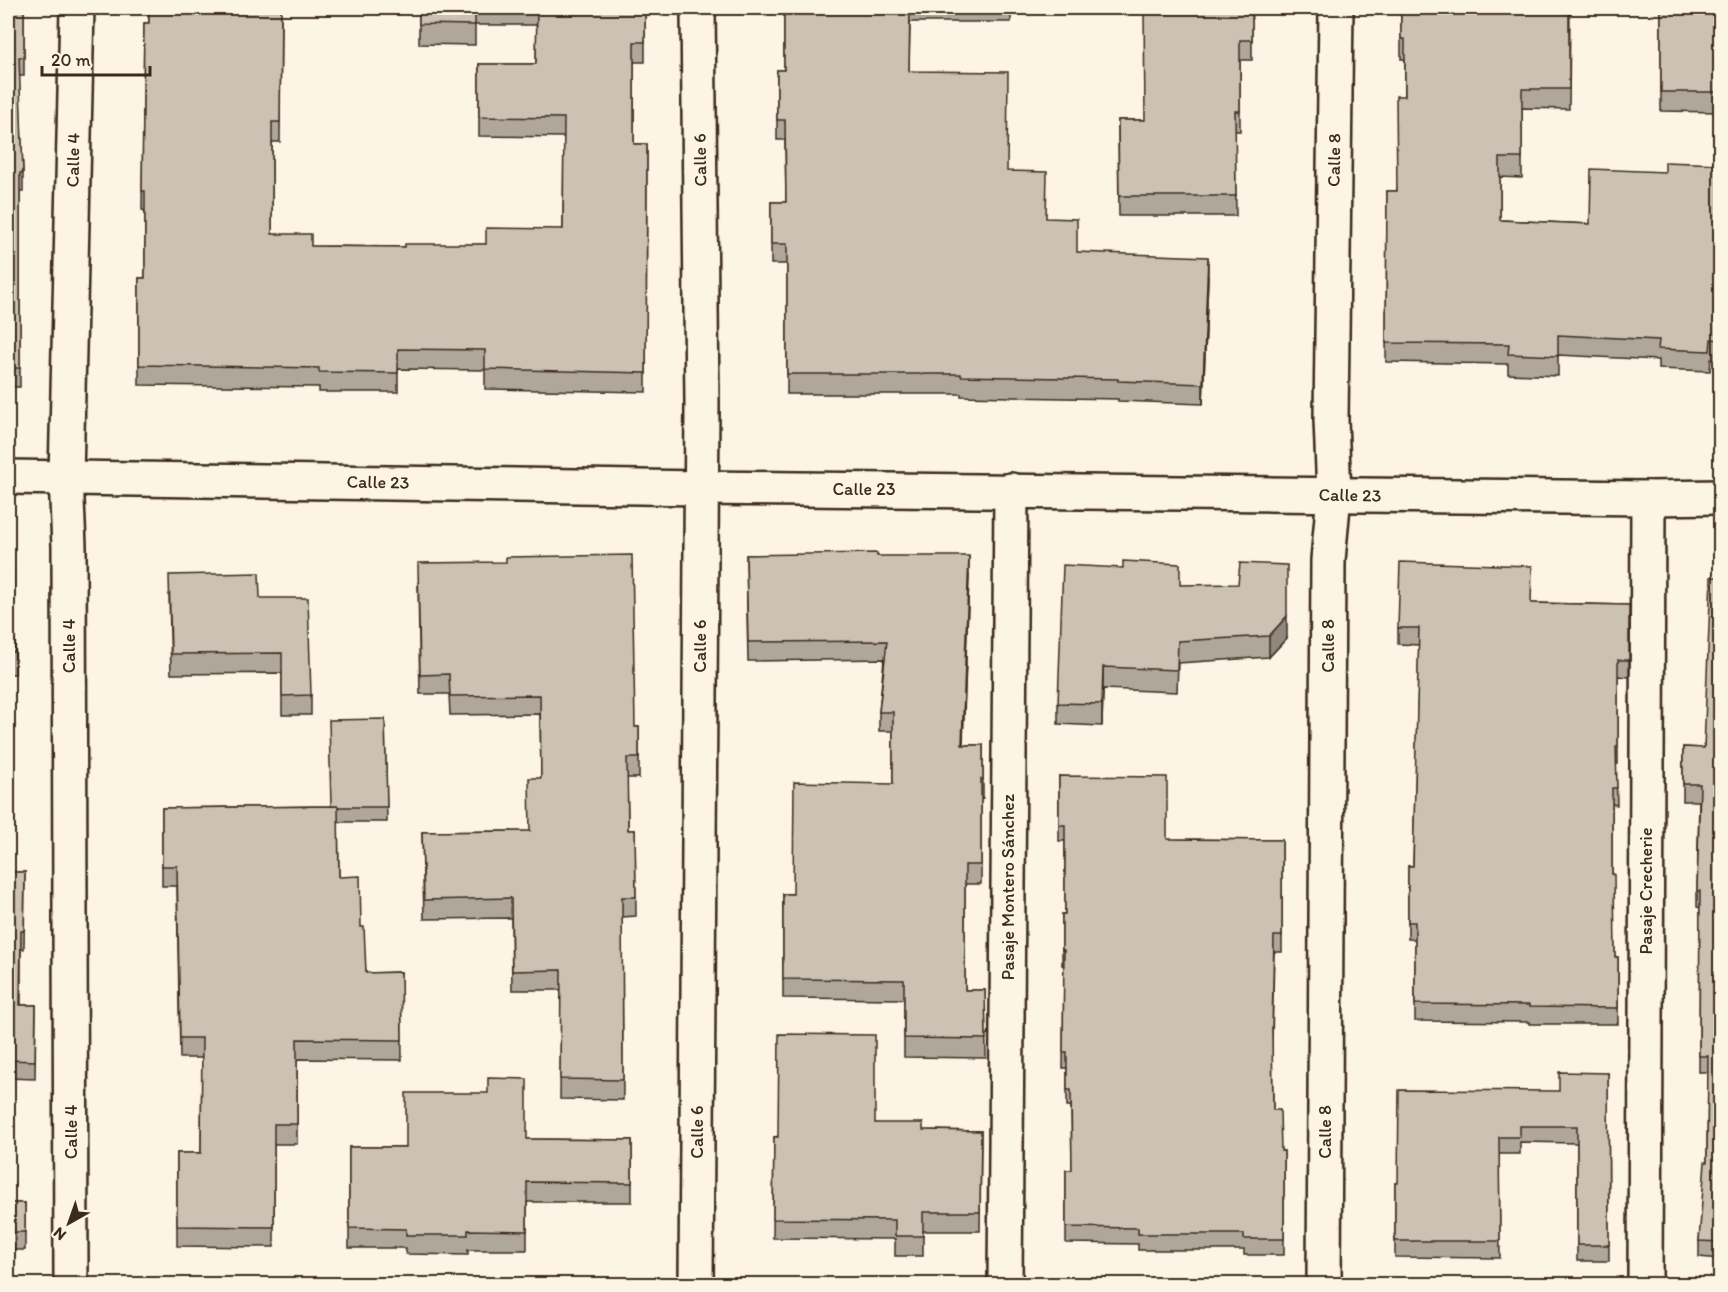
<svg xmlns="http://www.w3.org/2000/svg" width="1728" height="1292" viewBox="0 0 1728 1292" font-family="Itim,sans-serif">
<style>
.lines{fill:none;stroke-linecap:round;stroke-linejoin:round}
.minor-casing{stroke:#3b2a1e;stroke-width:38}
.major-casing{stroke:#3b2a1e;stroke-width:38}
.minor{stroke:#fcf5e5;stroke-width:33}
.major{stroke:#fcf5e5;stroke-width:33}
.wall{fill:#afa79a;stroke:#3b2a1e;stroke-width:1.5}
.shaded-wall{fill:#8f887d;stroke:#3b2a1e;stroke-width:1.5}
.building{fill:#ccc2b3;stroke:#3b2a1e;stroke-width:1.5}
.labels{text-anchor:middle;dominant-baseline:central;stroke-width:6;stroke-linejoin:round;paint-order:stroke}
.street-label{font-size:18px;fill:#3b2a1e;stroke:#fcf5e5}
</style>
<rect width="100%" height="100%" fill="#fcf5e5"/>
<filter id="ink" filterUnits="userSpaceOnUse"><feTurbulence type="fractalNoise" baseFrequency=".0167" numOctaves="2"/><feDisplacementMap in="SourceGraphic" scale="12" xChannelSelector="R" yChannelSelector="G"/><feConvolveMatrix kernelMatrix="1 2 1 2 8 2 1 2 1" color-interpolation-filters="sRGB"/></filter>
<g filter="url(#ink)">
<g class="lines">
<defs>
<path id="minor" d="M 71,1284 L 69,546 L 66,477 L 77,8
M 696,1284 L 702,404 L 698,8
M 1005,1284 L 1011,490
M 1324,1284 L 1328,560 L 1334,495 L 1331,420 L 1336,8
M 1645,1284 L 1648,498"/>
<path id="major" d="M 8,477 L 700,488 L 1648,498 L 1720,497"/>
</defs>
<use href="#minor" class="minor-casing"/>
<use href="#major" class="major-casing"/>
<use href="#minor" class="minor"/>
<use href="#major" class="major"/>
</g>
<path class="wall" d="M 8,8 L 24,8 L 24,76 L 19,76 L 23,173 L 23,191 L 20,191 L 20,387 L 8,387 Z
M 148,8 L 281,8 L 280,142 L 272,142 L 272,234 L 311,246 L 405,247 L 486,244 L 563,229 L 564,137 L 479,136 L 479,64 L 536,64 L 537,25 L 475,25 L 475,45 L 419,44 L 419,8 L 637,8 L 637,12 L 645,12 L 645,62 L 634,62 L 634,144 L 647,144 L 646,392 L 485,389 L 485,370 L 398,369 L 398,392 L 319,392 L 319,387 L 139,385 L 139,278 L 145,278 L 145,211 L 142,210 L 144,23 L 149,23 Z
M 784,8 L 1011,8 L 1011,22 L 910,22 L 909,71 L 1007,171 L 1046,218 L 1077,252 L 1208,277 L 1203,404 L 1118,401 L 1118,399 L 961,396 L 961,394 L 787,394 L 787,264 L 771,264 L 771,202 L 786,202 L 785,140 L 777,140 L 777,70 L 784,70 Z
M 1252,8 L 1252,60 L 1240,60 L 1240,131 L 1235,131 L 1236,216 L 1119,216 L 1118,120 L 1145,120 Z
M 1401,8 L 1570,8 L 1569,109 L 1522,108 L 1522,178 L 1500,177 L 1500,220 L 1590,224 L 1665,172 L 1720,164 L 1720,359 L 1711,359 L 1710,371 L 1658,369 L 1658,360 L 1558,355 L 1558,376 L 1508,374 L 1508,364 L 1386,362 L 1387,191 L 1397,191 L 1405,96 L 1405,59 L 1401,59 Z
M 1661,8 L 1718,38 L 1720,38 L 1720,112 L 1661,111 Z
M 746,555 L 877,556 L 969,575 L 963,745 L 983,745 L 983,798 L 981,798 L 981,884 L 965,884 L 965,990 L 985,990 L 986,1058 L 904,1057 L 904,999 L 783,998 L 783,894 L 793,894 L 893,784 L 893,731 L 879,731 L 879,712 L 884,659 L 748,661 Z
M 8,556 L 15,652 L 15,674 L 8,674 Z
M 1720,577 L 1720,1259 L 1699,1257 L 1699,1241 L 1707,1162 L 1708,1072 L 1699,1072 L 1700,908 L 1697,907 L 1697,891 L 1699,801 L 1683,801 L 1683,747 L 1704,748 Z
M 418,583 L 635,727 L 639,727 L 639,778 L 627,778 L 628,830 L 635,830 L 636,916 L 622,917 L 623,1100 L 560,1099 L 561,990 L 512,990 L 511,918 L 424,919 L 422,832 L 530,831 L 541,778 L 540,714 L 450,715 L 449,694 L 420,694 Z
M 1180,585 L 1287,638 L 1269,657 L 1178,663 L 1177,692 L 1103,689 L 1102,726 L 1058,724 L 1058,703 Z
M 169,594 L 260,598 L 311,695 L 311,715 L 282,715 L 282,673 L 171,674 Z
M 1531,603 L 1629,605 L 1629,677 L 1618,676 L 1618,764 L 1616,764 L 1617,805 L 1612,804 L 1612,874 L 1615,957 L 1618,957 L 1618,1024 L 1529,1024 L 1529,1022 L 1415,1021 L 1415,939 L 1408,939 L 1408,866 L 1413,866 L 1419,645 L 1398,644 L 1398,628 Z
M 8,713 L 13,713 L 13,766 L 9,766 L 9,872 L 25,872 L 24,949 L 21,949 L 21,1005 L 36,1005 L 35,1079 L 8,1078 Z
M 385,719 L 387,822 L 338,822 L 339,877 L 361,927 L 366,973 L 401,972 L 402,1060 L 297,1059 L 297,1144 L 274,1144 L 274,1247 L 177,1246 L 177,1153 L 201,1153 L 202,1058 L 180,1058 L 177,886 L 162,886 L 162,808 L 331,806 Z
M 1059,776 L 1167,839 L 1282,840 L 1282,952 L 1274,952 L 1272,1042 L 1273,1110 L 1281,1151 L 1284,1151 L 1284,1255 L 1244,1255 L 1244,1250 L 1138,1250 L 1138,1244 L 1066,1243 L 1066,1170 L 1072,1170 L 1071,1106 L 1067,1106 L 1067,1068 L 1063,1068 L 1064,966 L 1062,965 L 1062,914 L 1065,914 L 1065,841 L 1059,841 Z
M 1608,1073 L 1609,1261 L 1577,1261 L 1577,1143 L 1520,1142 L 1520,1154 L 1499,1154 L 1500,1258 L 1395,1257 L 1395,1183 L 1398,1183 L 1559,1091 Z
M 875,1123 L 923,1130 L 981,1131 L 980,1231 L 923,1231 L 923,1256 L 895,1256 L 895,1239 L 773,1238 L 774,1137 Z
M 527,1139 L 632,1140 L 632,1202 L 527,1202 L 527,1250 L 468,1250 L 468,1255 L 406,1254 L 406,1248 L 349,1248 L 349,1147 L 406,1147 Z
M 8,1203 L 25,1203 L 25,1250 L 8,1250 Z"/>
<path class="shaded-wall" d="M 1208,257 L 1208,277 L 1203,404 L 1203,384 Z
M 969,556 L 969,575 L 962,764 L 962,745 Z
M 1287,616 L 1287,638 L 1269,657 L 1269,636 Z
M 1103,667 L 1103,689 L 1102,726 L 1102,704 Z"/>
<path class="building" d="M 8,8 L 24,8 L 24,57 L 19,57 L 23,173 L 20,173 L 20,368 L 8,368 Z
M 149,8 L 281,8 L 280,122 L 272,122 L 272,234 L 311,234 L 311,246 L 405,247 L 405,244 L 486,244 L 486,228 L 563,229 L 564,118 L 479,117 L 479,64 L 536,64 L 537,8 L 637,8 L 637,12 L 645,12 L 645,42 L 634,42 L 634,144 L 647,144 L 646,373 L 485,369 L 485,350 L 398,349 L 398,373 L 319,372 L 319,368 L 139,365 L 139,278 L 145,278 L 145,191 L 142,191 L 144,23 L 149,23 Z
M 419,8 L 475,8 L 475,25 L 419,24 Z
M 784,8 L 910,8 L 909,71 L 1008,72 L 1007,171 L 1047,172 L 1046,218 L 1077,219 L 1077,252 L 1208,257 L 1203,384 L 1118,381 L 1118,379 L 961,376 L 961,374 L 787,374 L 787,244 L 771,244 L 771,202 L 786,202 L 785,120 L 777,120 L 777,70 L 784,70 Z
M 1144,8 L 1252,8 L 1252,40 L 1240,40 L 1240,111 L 1235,111 L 1236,196 L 1119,196 L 1118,120 L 1145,120 Z
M 1401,8 L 1569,8 L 1569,89 L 1522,89 L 1522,158 L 1500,158 L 1500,220 L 1590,224 L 1591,169 L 1665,172 L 1665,162 L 1720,164 L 1720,340 L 1711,339 L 1710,351 L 1658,349 L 1659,340 L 1558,335 L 1558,356 L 1508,354 L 1509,344 L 1386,343 L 1387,191 L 1397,191 L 1396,96 L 1405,96 L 1405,39 L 1401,39 Z
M 1661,8 L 1718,8 L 1718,38 L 1720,38 L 1720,92 L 1661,92 Z
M 877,553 L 877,556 L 969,556 L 962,745 L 983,745 L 983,779 L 981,779 L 981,865 L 965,865 L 965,990 L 985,990 L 986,1039 L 904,1038 L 904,980 L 783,979 L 783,894 L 793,894 L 794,782 L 893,784 L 893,712 L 879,712 L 887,641 L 748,642 L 746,555 Z
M 632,555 L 635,727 L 639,727 L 639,758 L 627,758 L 628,830 L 635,830 L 636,897 L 622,897 L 623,1080 L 560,1079 L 561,970 L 512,971 L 511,898 L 424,900 L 422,832 L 530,831 L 529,778 L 541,778 L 540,695 L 450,696 L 449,674 L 420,675 L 418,563 L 506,562 L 506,557 Z
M 8,556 L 13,556 L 15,652 L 8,652 Z
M 1123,561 L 1180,564 L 1180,585 L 1238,584 L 1240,563 L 1287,565 L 1287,616 L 1269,636 L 1178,641 L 1177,670 L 1103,667 L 1102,704 L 1058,703 L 1063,565 L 1123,568 Z
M 1400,562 L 1532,566 L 1531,603 L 1629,605 L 1629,660 L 1618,660 L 1618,747 L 1616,747 L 1617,788 L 1612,788 L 1612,874 L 1614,874 L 1615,957 L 1618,957 L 1618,1008 L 1529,1007 L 1529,1005 L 1415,1004 L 1415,922 L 1408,922 L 1408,866 L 1413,866 L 1419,628 L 1398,628 Z
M 259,573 L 260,598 L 308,598 L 311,695 L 282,696 L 282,653 L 171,654 L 169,575 Z
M 1711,577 L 1720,577 L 1720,1242 L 1699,1241 L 1705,1162 L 1707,1162 L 1708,1056 L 1699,1056 L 1700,891 L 1697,891 L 1700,784 L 1683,784 L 1683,747 L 1704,748 Z
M 8,713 L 13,713 L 13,748 L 9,748 L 9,872 L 25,872 L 24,931 L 21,931 L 20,1005 L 36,1005 L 35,1061 L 8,1060 Z
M 385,719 L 387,807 L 338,807 L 338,806 L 331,806 L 329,720 Z
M 1059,776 L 1167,777 L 1167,839 L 1282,840 L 1282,936 L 1274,936 L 1272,1030 L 1273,1110 L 1280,1110 L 1281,1151 L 1284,1151 L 1284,1239 L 1244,1239 L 1244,1234 L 1138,1234 L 1138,1228 L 1066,1227 L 1066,1170 L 1072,1170 L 1071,1090 L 1067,1090 L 1067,1052 L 1063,1052 L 1064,950 L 1062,950 L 1062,914 L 1065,914 L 1065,825 L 1059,825 Z
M 338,806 L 339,877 L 360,876 L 361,927 L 364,927 L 366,973 L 401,972 L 402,1040 L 297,1039 L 297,1124 L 274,1124 L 274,1227 L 177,1226 L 177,1153 L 201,1153 L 202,1038 L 180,1038 L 177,866 L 162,866 L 162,808 Z
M 779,1034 L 875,1035 L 875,1123 L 923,1123 L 923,1130 L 981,1131 L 980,1212 L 923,1212 L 923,1236 L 895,1236 L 895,1220 L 773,1219 L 774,1137 L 778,1137 Z
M 1559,1072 L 1608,1073 L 1609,1245 L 1577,1245 L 1577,1126 L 1520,1126 L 1520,1137 L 1499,1137 L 1500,1241 L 1395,1241 L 1395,1183 L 1398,1183 L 1399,1090 L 1559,1091 Z
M 488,1078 L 527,1079 L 527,1139 L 632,1140 L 632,1183 L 527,1182 L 527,1231 L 468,1230 L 468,1235 L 406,1235 L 406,1229 L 349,1228 L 349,1147 L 406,1147 L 406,1093 L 488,1093 Z
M 8,1203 L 25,1203 L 25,1232 L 8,1232 Z"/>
</g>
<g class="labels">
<g class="street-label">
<text transform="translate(73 160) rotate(-89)">Calle 4</text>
<text transform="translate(700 160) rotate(-91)">Calle 6</text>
<text transform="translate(1334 160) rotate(-89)">Calle 8</text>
<text transform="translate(378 482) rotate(1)">Calle 23</text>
<text x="864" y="489">Calle 23</text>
<text transform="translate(1350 495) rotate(1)">Calle 23</text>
<text transform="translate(69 646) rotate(-90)">Calle 4</text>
<text transform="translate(700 646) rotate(-90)">Calle 6</text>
<text transform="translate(1328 646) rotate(-90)">Calle 8</text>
<text transform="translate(1008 887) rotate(-90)">Pasaje Montero Sánchez</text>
<text transform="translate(1646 891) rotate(-90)">Pasaje Crecherie</text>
<text transform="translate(71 1132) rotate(-90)">Calle 4</text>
<text transform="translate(697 1132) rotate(-90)">Calle 6</text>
<text transform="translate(1325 1132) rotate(-90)">Calle 8</text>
</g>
</g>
<rect width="1728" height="1292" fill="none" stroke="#fcf5e5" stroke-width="30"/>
<rect x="15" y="15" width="1698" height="1262" fill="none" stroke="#3b2a1e" stroke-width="2" filter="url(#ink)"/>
<g transform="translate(69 1223) rotate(220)" stroke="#fcf5e5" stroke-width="4.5" paint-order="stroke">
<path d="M0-4.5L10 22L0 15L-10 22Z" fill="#3b2a1e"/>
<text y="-9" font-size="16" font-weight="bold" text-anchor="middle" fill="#3b2a1e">N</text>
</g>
<path d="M42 66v9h108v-9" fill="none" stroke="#3b2a1e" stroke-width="3"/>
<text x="51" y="66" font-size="18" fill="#3b2a1e" stroke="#fcf5e5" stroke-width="4.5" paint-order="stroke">20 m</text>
</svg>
